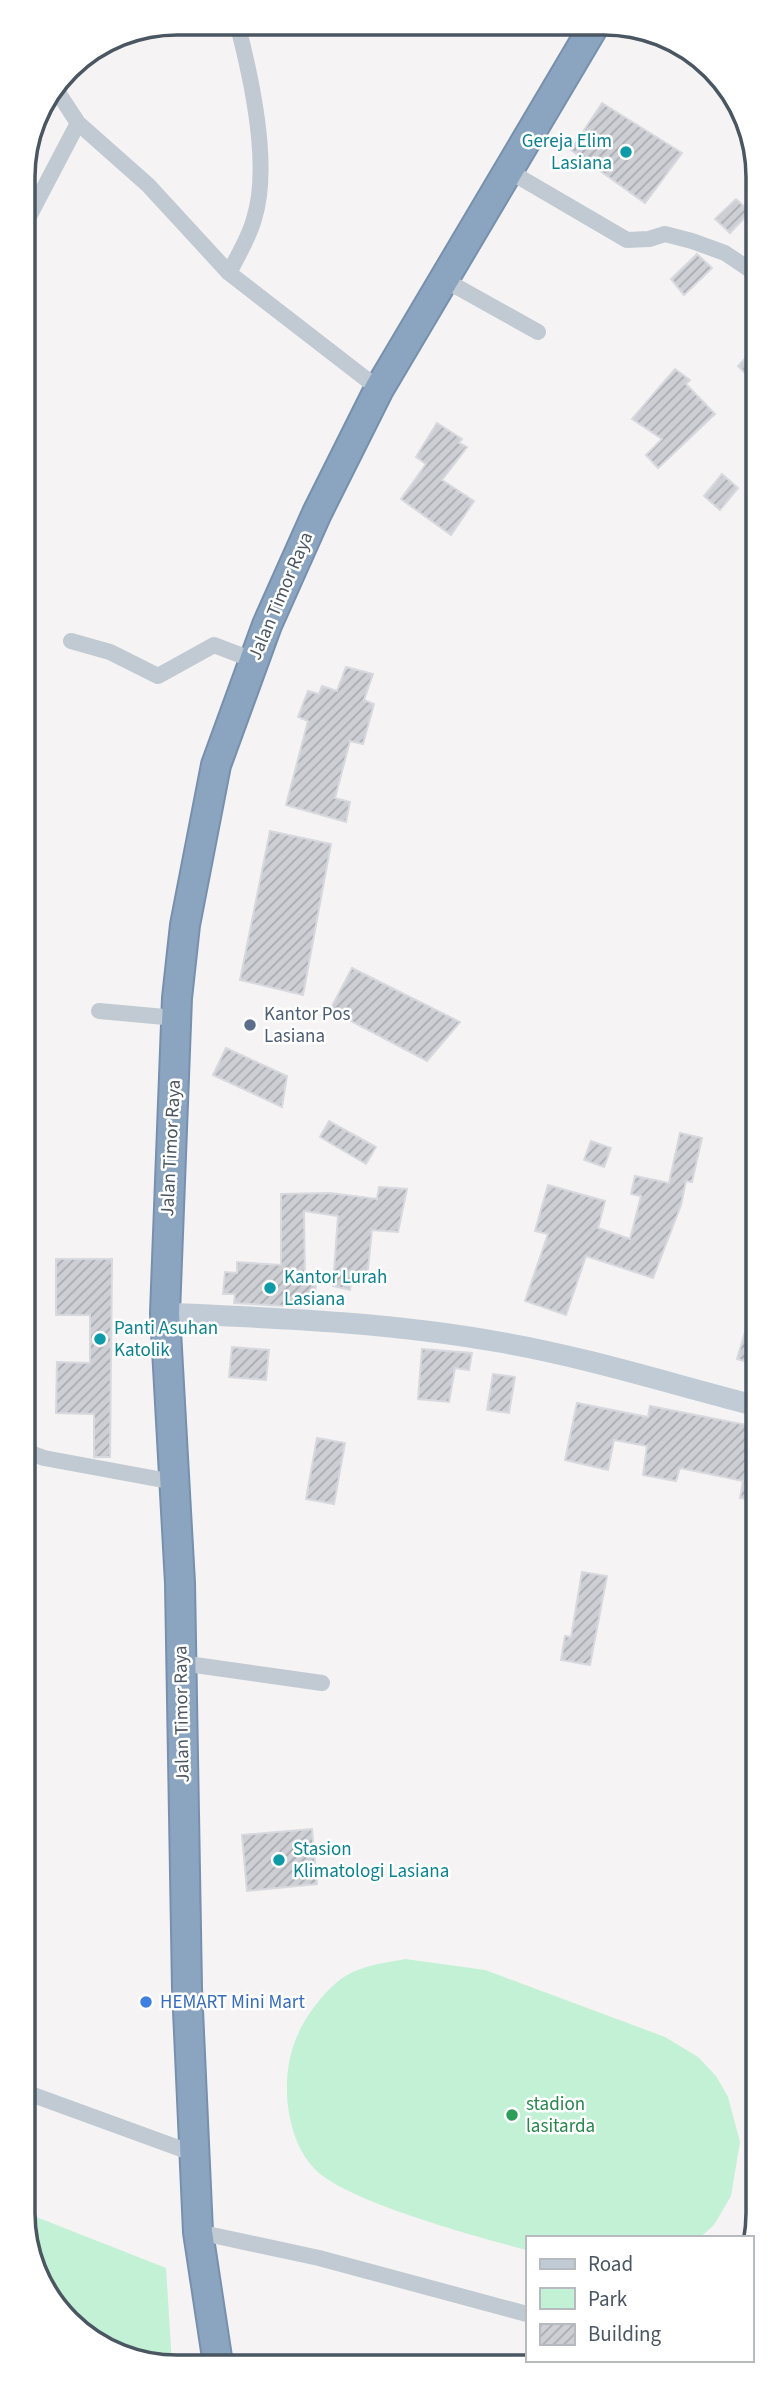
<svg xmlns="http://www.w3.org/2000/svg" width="781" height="2390" viewBox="0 0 781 2390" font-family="'Source Sans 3',sans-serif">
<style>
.green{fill:#c3f1d5}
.building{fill:url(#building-hatch);stroke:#d7d9de;stroke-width:2}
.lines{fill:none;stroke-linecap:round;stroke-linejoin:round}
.highway-casing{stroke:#7690ad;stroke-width:32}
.street{stroke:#c1cad2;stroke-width:16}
.secondary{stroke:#c1cbd6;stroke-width:21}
.highway{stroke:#8ba5c1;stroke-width:28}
.culture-dot{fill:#0f9aa8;stroke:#fff;stroke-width:2.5}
.service-dot{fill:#5c6f8a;stroke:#fff;stroke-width:2.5}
.shop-dot{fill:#3f7fe0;stroke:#fff;stroke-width:2.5}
.leisure-dot{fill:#2e9e5b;stroke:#fff;stroke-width:2.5}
.labels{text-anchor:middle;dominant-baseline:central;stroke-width:5;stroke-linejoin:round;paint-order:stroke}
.culture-label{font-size:19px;fill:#0d838f;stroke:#fff;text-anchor:start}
.street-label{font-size:19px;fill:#4a5661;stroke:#fff}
.service-label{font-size:19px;fill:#4e5e75;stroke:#fff;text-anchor:start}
.shop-label{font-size:19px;fill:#366cbe;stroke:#fff;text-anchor:start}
.leisure-label{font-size:19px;fill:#27864d;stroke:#fff;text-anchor:start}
.rim{fill:none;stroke:#4a5661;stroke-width:3.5}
</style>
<defs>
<pattern id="building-hatch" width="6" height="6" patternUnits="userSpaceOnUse" patternTransform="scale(1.75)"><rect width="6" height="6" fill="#cdcfd5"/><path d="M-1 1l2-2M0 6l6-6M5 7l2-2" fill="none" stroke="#a8abb0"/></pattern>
</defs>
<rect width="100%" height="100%" fill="#f5f3f3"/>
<path class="green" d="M 405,1959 L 485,1970 L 665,2037 L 698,2057 L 716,2076 L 728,2097 L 740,2142 L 731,2196 L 714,2225 L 699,2238 L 527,2238 L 527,2250 C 477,2237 356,2204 319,2173 C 286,2144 280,2083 294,2044 C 302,2021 318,1999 336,1983 C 355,1966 381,1964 405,1959 Z
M 26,2213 L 166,2268 L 172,2364 L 147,2364 L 68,2322 L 26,2243 Z"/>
<path class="building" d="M 602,103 L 682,153 L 645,203 L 571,150 Z
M 736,199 L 750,212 L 730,233 L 715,219 Z
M 697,254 L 712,268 L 684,295 L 671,279 Z
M 756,347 L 756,384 L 738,366 Z
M 675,369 L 690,380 L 686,384 L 715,414 L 658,468 L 646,455 L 662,439 L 632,419 Z
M 437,423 L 462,439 L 459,443 L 467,447 L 442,480 L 474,501 L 451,535 L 401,499 L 426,464 L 416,457 Z
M 722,474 L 738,488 L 720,510 L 704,496 Z
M 346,667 L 373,674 L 364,700 L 374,704 L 363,744 L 350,741 L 335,798 L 350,802 L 346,822 L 286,805 L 308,721 L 298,717 L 308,691 L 319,694 L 322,686 L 337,691 Z
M 270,831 L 331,844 L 303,995 L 240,980 Z
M 352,968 L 460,1022 L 427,1061 L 330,1010 Z
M 226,1048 L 287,1076 L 282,1107 L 213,1075 Z
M 329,1121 L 376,1147 L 366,1164 L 320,1137 Z
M 680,1133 L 702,1138 L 692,1182 L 686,1181 L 681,1205 L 653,1278 L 586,1256 L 566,1315 L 525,1301 L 548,1234 L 535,1231 L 548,1185 L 605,1201 L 598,1228 L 630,1239 L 641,1196 L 631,1194 L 635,1176 L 669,1183 Z
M 591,1141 L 611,1148 L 604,1167 L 584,1160 Z
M 379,1187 L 407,1189 L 398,1232 L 372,1230 L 367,1278 L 360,1277 L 359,1285 L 351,1283 L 350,1290 L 333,1286 L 338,1216 L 304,1211 L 305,1281 L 316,1282 L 315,1297 L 302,1297 L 301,1307 L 234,1303 L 235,1294 L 223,1294 L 225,1272 L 237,1273 L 237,1262 L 281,1265 L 281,1194 L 330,1193 L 377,1199 Z
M 56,1259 L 112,1259 L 110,1457 L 94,1457 L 94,1414 L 56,1413 L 57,1362 L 90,1363 L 90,1315 L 56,1315 Z
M 753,1305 L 757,1306 L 757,1365 L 737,1359 Z
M 232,1347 L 269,1350 L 266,1380 L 229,1377 Z
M 422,1349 L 472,1353 L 469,1370 L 455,1368 L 449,1402 L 418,1399 Z
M 493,1374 L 515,1377 L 509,1413 L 487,1410 Z
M 577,1403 L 648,1417 L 650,1406 L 757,1427 L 757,1501 L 740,1498 L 743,1481 L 680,1468 L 676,1481 L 643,1475 L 647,1446 L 614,1440 L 608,1470 L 565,1460 Z
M 317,1438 L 345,1443 L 334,1504 L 306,1499 Z
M 582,1572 L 607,1576 L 590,1665 L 561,1660 L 565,1636 L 571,1637 Z
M 312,1829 L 317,1884 L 247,1891 L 242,1835 Z"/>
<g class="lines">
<defs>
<path id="highway" d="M 218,2364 L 198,2232 L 187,1988 L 180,1583 L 165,1313 L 177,998 L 185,925 L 216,765 L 267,625 L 317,513 L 379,389 L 594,26"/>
</defs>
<use href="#highway" class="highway-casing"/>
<path class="street" d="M 55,88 L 78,123 L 148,185 L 229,273 L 379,389
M 507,170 L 627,240 L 649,239 L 665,234 L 692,241 L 725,253 L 756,274
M 23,228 L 78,123
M 229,273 C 238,255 249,238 254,219 C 271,166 251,76 237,23
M 443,279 L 538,332
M 71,641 L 110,652 L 158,676 L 214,645 L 253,660
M 99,1011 L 176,1018
M 25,1451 L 44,1458 L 174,1482
M 181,1663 L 322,1683
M 25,2092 L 195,2154
M 198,2232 L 319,2258 L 527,2314
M 607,2364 L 608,2360"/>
<path class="secondary" d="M 165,1313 C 276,1318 389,1322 499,1342 C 586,1357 671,1384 757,1406"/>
<use href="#highway" class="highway"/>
</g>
<g class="culture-dot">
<circle cx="626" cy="152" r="7"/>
<circle cx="270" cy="1288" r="7"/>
<circle cx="100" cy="1339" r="7"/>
<circle cx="279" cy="1860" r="7"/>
</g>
<circle class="service-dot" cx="250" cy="1025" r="7"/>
<circle class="shop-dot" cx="146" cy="2002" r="7"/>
<circle class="leisure-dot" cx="512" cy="2115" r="7"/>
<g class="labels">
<g class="culture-label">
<text x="612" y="141" text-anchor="end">Gereja Elim<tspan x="612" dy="22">Lasiana</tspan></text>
<text x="284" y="1277">Kantor Lurah<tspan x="284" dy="22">Lasiana</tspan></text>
<text x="114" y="1328">Panti Asuhan<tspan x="114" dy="22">Katolik</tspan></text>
<text x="293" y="1849">Stasion<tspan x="293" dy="22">Klimatologi Lasiana</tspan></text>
</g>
<g class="street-label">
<text transform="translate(281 596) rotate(-67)">Jalan Timor Raya</text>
<text transform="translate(171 1148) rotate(-87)">Jalan Timor Raya</text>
<text transform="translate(182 1714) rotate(-91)">Jalan Timor Raya</text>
</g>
<g class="service-label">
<text x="264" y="1014">Kantor Pos<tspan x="264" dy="22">Lasiana</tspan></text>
</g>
<g class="shop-label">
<text x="160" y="2002">HEMART Mini Mart</text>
</g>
<g class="leisure-label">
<text x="526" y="2104">stadion<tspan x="526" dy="22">lasitarda</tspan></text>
</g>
</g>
<path d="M0 0H781V2390H0ZM177 35H604A142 142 0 0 1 746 177V2213A142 142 0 0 1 604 2355H177A142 142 0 0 1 35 2213V177A142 142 0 0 1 177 35Z" fill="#fff" fill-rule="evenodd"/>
<path class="rim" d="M177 35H604A142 142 0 0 1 746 177V2213A142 142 0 0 1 604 2355H177A142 142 0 0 1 35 2213V177A142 142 0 0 1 177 35Z"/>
<rect x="526" y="2236" width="228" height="126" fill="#ffffff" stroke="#b7bbc0" stroke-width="2"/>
<rect x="540" y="2259" width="35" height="10" fill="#c1cbd6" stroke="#b7bbc0" stroke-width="2"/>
<text x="588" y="2271" font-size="21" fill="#4a5661">Road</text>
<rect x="540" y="2288" width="35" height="21" fill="#c3f1d5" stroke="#b7bbc0" stroke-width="2"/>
<text x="588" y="2306" font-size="21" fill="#4a5661">Park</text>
<rect x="540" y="2324" width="35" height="21" fill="url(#building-hatch)" stroke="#b7bbc0" stroke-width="2"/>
<text x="588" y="2341" font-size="21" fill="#4a5661">Building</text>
</svg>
